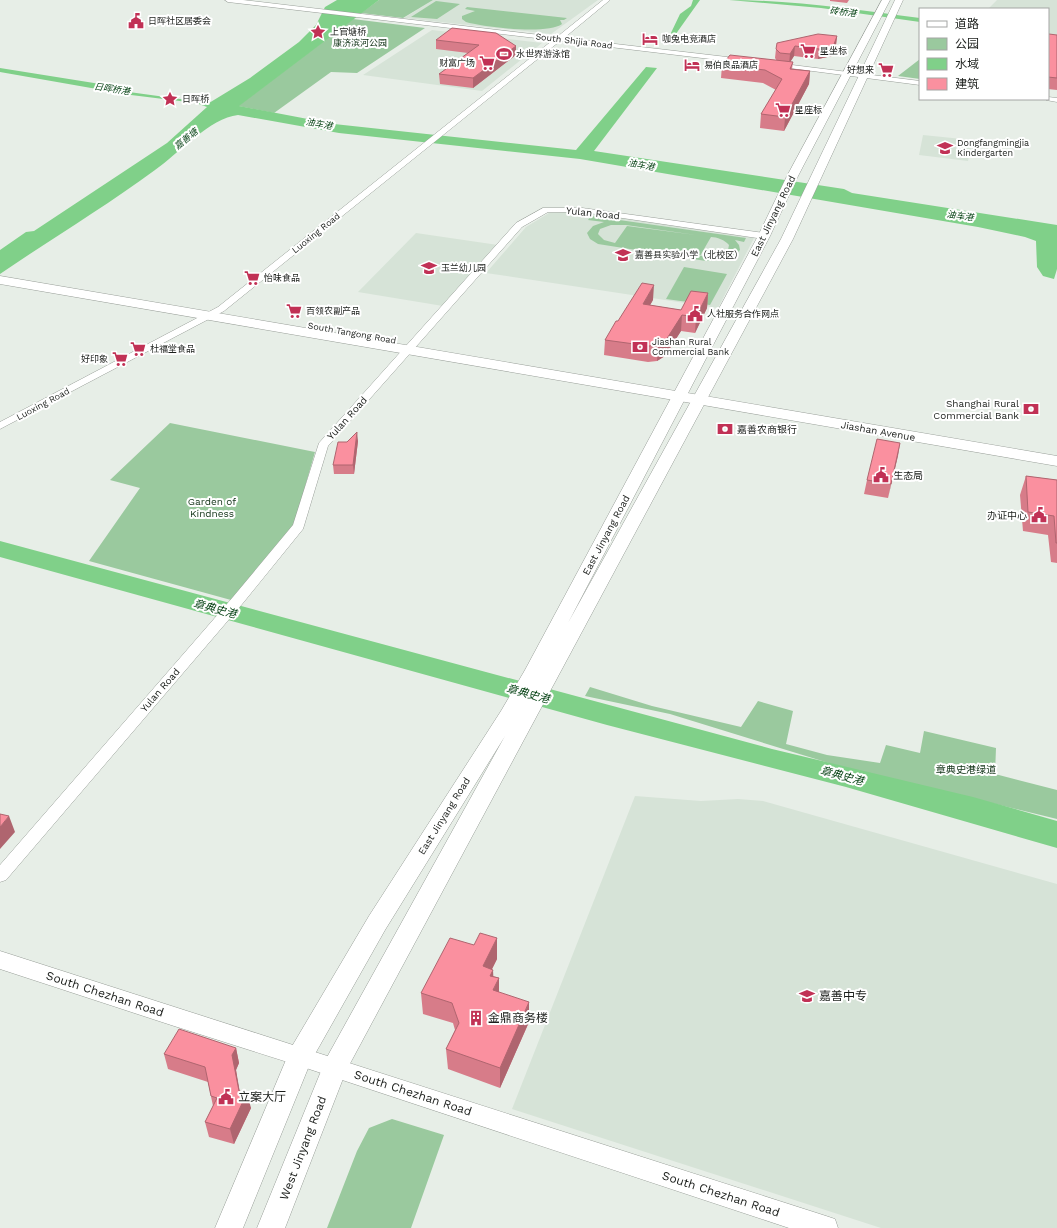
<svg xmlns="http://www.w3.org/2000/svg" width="1057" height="1228" viewBox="0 0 1057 1228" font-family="'Work Sans','Noto Sans SC',sans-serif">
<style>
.built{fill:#d6e3d7}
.green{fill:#9ac99e;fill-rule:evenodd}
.water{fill:#80d089}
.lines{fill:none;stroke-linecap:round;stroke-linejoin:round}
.minor-casing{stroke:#989e98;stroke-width:1}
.tertiary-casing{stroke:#989e98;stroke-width:1}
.secondary-casing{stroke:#989e98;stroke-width:1}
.primary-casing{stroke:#989e98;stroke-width:1}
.minor{fill:#fff;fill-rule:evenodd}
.tertiary{fill:#fff;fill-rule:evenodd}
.secondary{fill:#fff;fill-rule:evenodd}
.primary{fill:#fff;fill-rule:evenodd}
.wall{fill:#d77c89}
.shaded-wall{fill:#af656f}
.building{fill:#fa909f;stroke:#af656f}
.labels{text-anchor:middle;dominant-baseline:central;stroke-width:4;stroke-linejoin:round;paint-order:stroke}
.far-water-label{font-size:9px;font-style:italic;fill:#0c471a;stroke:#fff}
.far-poi-label{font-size:9px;fill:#1b1e1b;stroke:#fff;text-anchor:start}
.far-street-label{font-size:9px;fill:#1b1e1b;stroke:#fff}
.far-park-label{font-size:9px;fill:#113216;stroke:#fff}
.street-label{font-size:10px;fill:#1b1e1b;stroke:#fff}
.poi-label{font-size:10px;fill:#1b1e1b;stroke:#fff;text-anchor:end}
.park-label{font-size:10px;fill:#113216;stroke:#fff}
.water-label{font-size:11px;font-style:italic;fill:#0c471a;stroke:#fff}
.near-street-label{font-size:12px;fill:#1b1e1b;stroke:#fff}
.near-poi-label{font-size:12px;fill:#1b1e1b;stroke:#fff;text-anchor:start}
</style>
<rect width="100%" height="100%" fill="#e7eee7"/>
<path class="built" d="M 433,0 L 598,0 L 551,34 L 404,18 Z
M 997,0 L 1057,0 L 1057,35 L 1048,34 L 1048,9 L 988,9 Z
M 432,30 L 542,43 L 482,91 L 363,75 Z
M 923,135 L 972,140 L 968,161 L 919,155 Z
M 582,212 L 754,238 L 718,308 L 486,273 L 526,227 L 549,213 Z
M 416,233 L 498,245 L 443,306 L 358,292 Z
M 635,796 L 701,801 L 738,799 L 763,801 L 1057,884 L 1057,1228 L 881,1228 L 512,1109 Z"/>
<path class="green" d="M 379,0 L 433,0 L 403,18 L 361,13 Z
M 436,1 L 460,4 L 437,19 L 411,17 Z
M 467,7 L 567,18 L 564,20 L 560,20 L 562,24 C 547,35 484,27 466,22 L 462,19 L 462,16 L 475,11 L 465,9 Z
M 353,19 L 425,28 L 357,73 L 331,72 L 274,113 L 238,106 Z
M 920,59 L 920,79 L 898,76 Z
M 591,216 L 746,238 L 744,242 L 735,240 L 739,245 L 740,250 L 735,255 L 727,259 L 706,261 L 598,244 L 590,239 L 587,233 L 593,226 L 604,222 L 588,220 ZM 611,225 L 626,225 L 696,235 L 627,226 L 615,243 L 604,240 L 598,234 L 600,229 ZM 711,237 C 717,237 725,240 729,245 L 728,250 L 719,255 L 700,256 Z
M 684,267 L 727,274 L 710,305 L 666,299 Z
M 170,423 L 315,452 L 294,525 L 231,600 L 89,561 L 140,488 L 110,480 Z
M 590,687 L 652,706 L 741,727 L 758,701 L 793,711 L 786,744 L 827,755 L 880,763 L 886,745 L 920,753 L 924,731 L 996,748 L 995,774 L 1057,790 L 1057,819 L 832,764 L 670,714 L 585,696 Z
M 392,1119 L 444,1135 L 411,1228 L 327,1228 L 357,1151 L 369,1128 Z"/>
<path class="water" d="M 337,0 L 379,0 L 239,106 L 334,124 L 576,150 L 646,67 L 657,68 L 594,151 L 844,189 L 852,193 L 1057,225 L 1057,269 L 1054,279 L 1043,276 L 1037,267 L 1036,241 L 1025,237 L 978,227 L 580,159 L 339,133 L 238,115 C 210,118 178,154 155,170 C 105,207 51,239 0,274 L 0,250 L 26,232 L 34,231 L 167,143 L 207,107 L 196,103 L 131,95 L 0,72 L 0,68 L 119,87 L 129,92 L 209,103 L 250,78 L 299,42 L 316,25 L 325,7 Z
M 693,0 L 700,0 L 673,38 L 669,37 L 680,14 L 691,6 Z
M 729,0 C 793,0 857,10 920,18 L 920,22 L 821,8 Z
M 0,541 L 772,749 L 973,797 L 1057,821 L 1057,848 L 846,787 L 607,725 L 0,557 Z"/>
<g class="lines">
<defs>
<path id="minor" d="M 225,0 L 243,0 L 557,37 L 603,0 L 610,0 L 564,38 L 744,59 L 747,61 L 744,63 L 560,41 L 224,311 L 0,429 L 0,422 L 218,307 L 553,40 L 228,2 Z
M 776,63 L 920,81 L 920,85 L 774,66 L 773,65 Z
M 1048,97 L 1057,98 L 1057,102 L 1046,100 L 1045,99 L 1048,99 Z
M 543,208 L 582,208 L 764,233 L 768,236 L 764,239 L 582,212 L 548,212 L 522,227 L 328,446 L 303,529 L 243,603 L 6,880 L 0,882 L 0,865 L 233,597 L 293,525 L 319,443 L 516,223 Z"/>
<path id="tertiary" d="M 0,951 L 826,1216 L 835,1219 L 838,1228 L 789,1228 L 300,1066 L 171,1025 L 0,969 Z"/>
<path id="secondary" d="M 882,0 L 890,0 L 798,176 L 770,236 L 568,623 L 781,239 L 895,0 L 903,0 L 793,239 L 346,1071 L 285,1228 L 257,1228 L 326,1059 L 505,736 L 385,930 L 311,1061 L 243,1228 L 215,1228 L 291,1048 L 369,916 L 501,711 L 525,670 L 758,236 L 787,176 Z"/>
<path id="primary" d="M 0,276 L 1057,456 L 1057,466 L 0,284 Z"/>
</defs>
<use href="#minor" class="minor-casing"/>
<use href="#tertiary" class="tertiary-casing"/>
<use href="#secondary" class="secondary-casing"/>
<use href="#primary" class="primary-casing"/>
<use href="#minor" class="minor"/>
<use href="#tertiary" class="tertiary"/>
<use href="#secondary" class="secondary"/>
<use href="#primary" class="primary"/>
</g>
<path class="wall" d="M 830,0 L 849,0 L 847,3 L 830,1 Z
M 1048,35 L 1057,35 L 1057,90 L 1048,89 Z
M 837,36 L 836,45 L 832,56 L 818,59 L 794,56 L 790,62 L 793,62 L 792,69 L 810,71 L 809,84 L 784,131 L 760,128 L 761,114 L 776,90 L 763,83 L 721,78 L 722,65 L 777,61 L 775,58 L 776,49 Z
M 436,40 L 516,46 L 516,55 L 473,88 L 440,84 L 439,74 L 468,53 L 436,49 Z
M 708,293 L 707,308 L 695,333 L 681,331 L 665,356 L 657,361 L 648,362 L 604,355 L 605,340 L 618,321 L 653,300 L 650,305 L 681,310 Z
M 358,441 L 354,474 L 334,474 L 333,465 L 347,442 Z
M 900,443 L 888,498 L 864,494 L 867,480 Z
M 1026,476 L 1057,480 L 1057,563 L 1051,562 L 1048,535 L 1023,531 L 1020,495 Z
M 497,938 L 497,959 L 492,969 L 493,976 L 499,978 L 499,992 L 529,1022 L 500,1088 L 448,1069 L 446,1049 L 455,1030 L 453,1023 L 423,1014 L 421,993 L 474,945 Z
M 236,1048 L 239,1063 L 236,1070 L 239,1091 L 251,1108 L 234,1144 L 209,1137 L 205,1122 L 213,1106 L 208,1082 L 168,1069 L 164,1054 Z"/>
<path class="shaded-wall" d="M 837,36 L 836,45 L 832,56 L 818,59 L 819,49 Z
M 516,46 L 516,55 L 473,88 L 473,78 Z
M 795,46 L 794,56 L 789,64 L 790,54 Z
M 810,71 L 809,84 L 784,131 L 785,117 Z
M 654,285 L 653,300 L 642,319 L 643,304 Z
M 708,293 L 707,308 L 695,333 L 696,317 Z
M 682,315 L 681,331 L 665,356 L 657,361 L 658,345 Z
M 357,432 L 358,441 L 354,474 L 353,465 Z
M 900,443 L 898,456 L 888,498 L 891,484 Z
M 9,816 L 15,832 L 0,849 L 0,827 Z
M 497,938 L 497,959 L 483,987 L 483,966 Z
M 493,970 L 494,989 L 499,978 L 499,998 L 494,1010 L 490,976 Z
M 529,1002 L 529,1022 L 500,1088 L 500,1068 Z
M 236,1048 L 239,1063 L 236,1070 L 242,1104 L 247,1093 L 251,1108 L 234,1144 L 230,1129 L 232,1055 Z"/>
<path class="building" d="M 452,28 L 496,33 L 516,46 L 473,78 L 439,74 L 479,45 L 436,40 Z
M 818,34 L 837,36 L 833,47 L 819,49 L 795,46 L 790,54 L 780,53 L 776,49 L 777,43 Z
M 1049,34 L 1057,35 L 1057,78 L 1048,77 L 1048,35 Z
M 730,55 L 793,62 L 790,69 L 810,71 L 785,117 L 761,114 L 782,79 L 765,70 L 722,65 Z
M 642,283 L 654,285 L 643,304 L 681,310 L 691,291 L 708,293 L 696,317 L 682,315 L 666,340 L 658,345 L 649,346 L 605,340 L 616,321 L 618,321 Z
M 357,432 L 353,465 L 333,465 L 338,442 L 347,442 Z
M 877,439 L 900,443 L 891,484 L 867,480 Z
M 1026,476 L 1057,480 L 1057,543 L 1056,543 L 1054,516 L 1028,512 Z
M 0,814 L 9,816 L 0,827 Z
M 480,933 L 497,938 L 483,966 L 493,970 L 490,976 L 499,978 L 493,990 L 529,1002 L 500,1068 L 446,1049 L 459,1023 L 452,1003 L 421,993 L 450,938 L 474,945 Z
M 179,1029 L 236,1048 L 232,1055 L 239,1091 L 247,1093 L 230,1129 L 205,1122 L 217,1098 L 211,1096 L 205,1067 L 164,1054 Z"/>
<defs>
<symbol id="civic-bare" viewBox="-9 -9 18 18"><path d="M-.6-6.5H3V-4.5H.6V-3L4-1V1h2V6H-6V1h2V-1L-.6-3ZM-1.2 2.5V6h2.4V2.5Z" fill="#c13155" stroke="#fff" stroke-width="2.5" paint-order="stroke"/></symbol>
<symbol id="sight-bare" viewBox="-9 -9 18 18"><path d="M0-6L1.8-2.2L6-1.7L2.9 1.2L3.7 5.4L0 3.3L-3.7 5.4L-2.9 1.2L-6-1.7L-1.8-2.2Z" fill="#c13155" stroke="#fff" stroke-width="2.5" paint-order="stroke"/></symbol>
<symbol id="hotel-bare" viewBox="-9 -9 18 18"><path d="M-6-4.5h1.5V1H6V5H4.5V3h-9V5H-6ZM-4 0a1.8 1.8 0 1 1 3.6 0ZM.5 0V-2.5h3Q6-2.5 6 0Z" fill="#c13155" stroke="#fff" stroke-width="2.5" paint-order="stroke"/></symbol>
<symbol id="supermarket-bare" viewBox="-9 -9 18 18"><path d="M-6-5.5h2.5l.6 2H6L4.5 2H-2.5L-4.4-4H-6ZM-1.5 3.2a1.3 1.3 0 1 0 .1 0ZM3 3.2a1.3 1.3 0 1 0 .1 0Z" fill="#c13155" stroke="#fff" stroke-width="2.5" paint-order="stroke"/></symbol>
<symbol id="stadium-bare" viewBox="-9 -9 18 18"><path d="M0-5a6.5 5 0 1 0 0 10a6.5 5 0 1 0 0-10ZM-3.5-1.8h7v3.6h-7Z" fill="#c13155" stroke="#fff" stroke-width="2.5" paint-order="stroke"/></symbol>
<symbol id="school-bare" viewBox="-9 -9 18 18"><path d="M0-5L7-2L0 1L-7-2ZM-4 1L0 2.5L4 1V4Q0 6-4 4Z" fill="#c13155" stroke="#fff" stroke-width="2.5" paint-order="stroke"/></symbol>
<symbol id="bank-bare" viewBox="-9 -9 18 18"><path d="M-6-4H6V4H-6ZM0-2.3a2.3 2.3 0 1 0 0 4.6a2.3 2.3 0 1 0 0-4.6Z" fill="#c13155" stroke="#fff" stroke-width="2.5" paint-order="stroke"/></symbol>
<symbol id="building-bare" viewBox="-9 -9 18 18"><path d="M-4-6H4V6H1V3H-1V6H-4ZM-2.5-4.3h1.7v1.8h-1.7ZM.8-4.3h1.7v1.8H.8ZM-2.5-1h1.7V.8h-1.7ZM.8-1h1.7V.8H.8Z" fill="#c13155" stroke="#fff" stroke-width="2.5" paint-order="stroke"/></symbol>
</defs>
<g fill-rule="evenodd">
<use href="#civic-bare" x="125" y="10" width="22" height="22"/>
<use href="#sight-bare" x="307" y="21" width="22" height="22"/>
<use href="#hotel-bare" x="639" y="28" width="22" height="22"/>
<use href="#supermarket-bare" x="797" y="40" width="22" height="22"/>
<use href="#stadium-bare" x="493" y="43" width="22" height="22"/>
<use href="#supermarket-bare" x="476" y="52" width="22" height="22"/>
<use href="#hotel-bare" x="681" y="54" width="22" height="22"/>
<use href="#supermarket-bare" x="875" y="59" width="22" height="22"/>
<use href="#sight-bare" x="159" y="88" width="22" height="22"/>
<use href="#supermarket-bare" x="772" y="99" width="22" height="22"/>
<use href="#school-bare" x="934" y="137" width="22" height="22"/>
<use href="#school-bare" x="612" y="244" width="22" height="22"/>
<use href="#school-bare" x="418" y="257" width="22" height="22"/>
<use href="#supermarket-bare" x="241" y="267" width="22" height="22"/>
<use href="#supermarket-bare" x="283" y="300" width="22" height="22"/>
<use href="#civic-bare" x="684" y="303" width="22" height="22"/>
<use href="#bank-bare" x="629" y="336" width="22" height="22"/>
<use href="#supermarket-bare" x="127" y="338" width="22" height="22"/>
<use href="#supermarket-bare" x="109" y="348" width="22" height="22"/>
<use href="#bank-bare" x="1020" y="398" width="22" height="22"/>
<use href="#bank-bare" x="714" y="418" width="22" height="22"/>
<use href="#civic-bare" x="870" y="464" width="22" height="22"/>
<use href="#civic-bare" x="1028" y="504" width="22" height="22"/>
<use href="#school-bare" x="796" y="985" width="22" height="22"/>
<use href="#building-bare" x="465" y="1007" width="22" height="22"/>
<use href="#civic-bare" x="215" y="1086" width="22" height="22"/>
</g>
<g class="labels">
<g class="far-water-label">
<text transform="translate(843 12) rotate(7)">砖桥港</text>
<text transform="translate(112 89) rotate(9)">日晖桥港</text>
<text transform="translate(319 124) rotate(10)">油车港</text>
<text transform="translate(186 139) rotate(-40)">嘉善塘</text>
<text transform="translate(641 165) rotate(10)">油车港</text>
<text transform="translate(960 216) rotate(8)">油车港</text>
</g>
<g class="far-poi-label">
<text x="148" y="21">日晖社区居委会</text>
<text x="330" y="32">上官塘桥</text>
<text x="662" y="39">咖兔电竞酒店</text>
<text x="820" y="51">星坐标</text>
<text x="516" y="54">水世界游泳馆</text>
<text x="475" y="63" text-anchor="end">财富广场</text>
<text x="704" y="65">易伯良品酒店</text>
<text x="874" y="70" text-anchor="end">好想来</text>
<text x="182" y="99">日晖桥</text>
<text x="795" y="110">星座标</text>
<text x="957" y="143">Dongfangmingjia<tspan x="957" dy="10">Kindergarten</tspan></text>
<text x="635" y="255">嘉善县实验小学（北校区）</text>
<text x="441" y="268">玉兰幼儿园</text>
<text x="264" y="278">怡味食品</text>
<text x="306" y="311">百领农副产品</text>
<text x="707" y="314">人社服务合作网点</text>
<text x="652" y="342">Jiashan Rural<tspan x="652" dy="10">Commercial Bank</tspan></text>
<text x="150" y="349">杜福堂食品</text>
<text x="108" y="359" text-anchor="end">好印象</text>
</g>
<g class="far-street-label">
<text transform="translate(574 41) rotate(7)">South Shijia Road</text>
<text transform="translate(316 233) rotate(-39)">Luoxing Road</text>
<text transform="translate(352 333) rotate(10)">South Tangong Road</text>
<text transform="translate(43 404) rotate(-28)">Luoxing Road</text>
</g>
<g class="far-park-label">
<text x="360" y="43">康济滨河公园</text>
</g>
<g class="street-label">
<text transform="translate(593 213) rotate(6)">Yulan Road</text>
<text transform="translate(773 216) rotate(-64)">East Jinyang Road</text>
<text transform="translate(347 418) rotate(-48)">Yulan Road</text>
<text transform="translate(878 431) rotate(10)">Jiashan Avenue</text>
<text transform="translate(606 535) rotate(-62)">East Jinyang Road</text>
<text transform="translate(160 690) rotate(-49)">Yulan Road</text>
<text transform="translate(444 816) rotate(-58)">East Jinyang Road</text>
</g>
<g class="poi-label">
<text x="1019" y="403">Shanghai Rural<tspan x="1019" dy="12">Commercial Bank</tspan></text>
<text x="737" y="429" text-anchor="start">嘉善农商银行</text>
<text x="893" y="475" text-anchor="start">生态局</text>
<text x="1027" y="515">办证中心</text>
</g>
<g class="park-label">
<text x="212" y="501">Garden of<tspan x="212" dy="12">Kindness</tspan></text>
<text x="966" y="769">章典史港绿道</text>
</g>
<g class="water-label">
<text transform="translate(215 609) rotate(15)">章典史港</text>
<text transform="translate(528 694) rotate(15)">章典史港</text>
<text transform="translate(842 776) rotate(15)">章典史港</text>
</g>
<g class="near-street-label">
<text transform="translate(105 994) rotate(18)">South Chezhan Road</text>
<text transform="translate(413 1093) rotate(18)">South Chezhan Road</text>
<text transform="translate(303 1148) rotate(-69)">West Jinyang Road</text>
<text transform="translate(721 1194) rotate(18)">South Chezhan Road</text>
</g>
<g class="near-poi-label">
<text x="819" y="996">嘉善中专</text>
<text x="488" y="1018">金鼎商务楼</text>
<text x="238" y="1097">立案大厅</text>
</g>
</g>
<rect x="919" y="8" width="130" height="92" fill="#ffffff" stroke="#a4a5a4"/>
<rect x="927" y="21" width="20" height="6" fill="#ffffff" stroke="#a4a5a4"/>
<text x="955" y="28" font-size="12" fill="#1b1e1b">道路</text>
<rect x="927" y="38" width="20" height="12" fill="#9ac99e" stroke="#a4a5a4"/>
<text x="955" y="48" font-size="12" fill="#1b1e1b">公园</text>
<rect x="927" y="58" width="20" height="12" fill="#80d089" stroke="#a4a5a4"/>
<text x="955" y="68" font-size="12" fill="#1b1e1b">水域</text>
<rect x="927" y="78" width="20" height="12" fill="#fa909f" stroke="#a4a5a4"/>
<text x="955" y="88" font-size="12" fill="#1b1e1b">建筑</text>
</svg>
